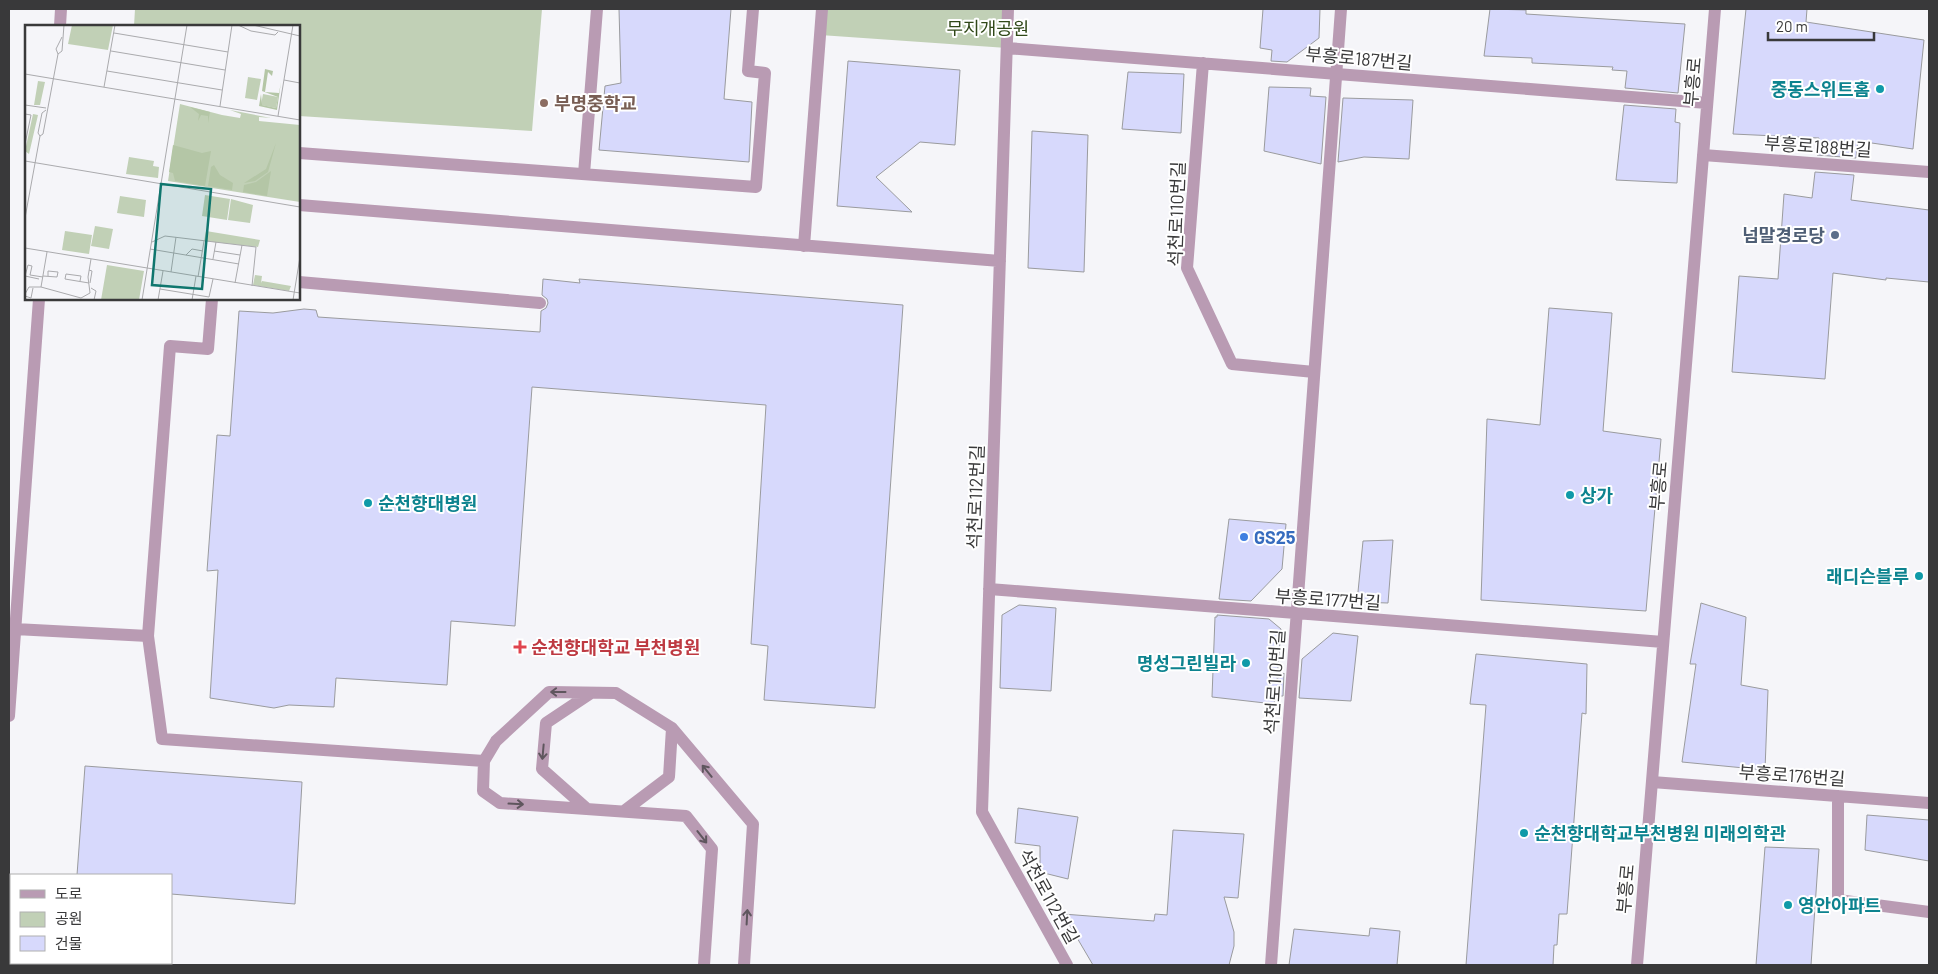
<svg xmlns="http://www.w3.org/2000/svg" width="1938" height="974" viewBox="0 0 1938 974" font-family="Barlow,'Noto Sans KR',sans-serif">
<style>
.green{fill:#c1d0b6}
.building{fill:#d7d9fc;stroke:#9a9b9e}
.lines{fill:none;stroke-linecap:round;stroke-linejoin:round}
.minor{stroke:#b99bb3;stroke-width:12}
.oneway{stroke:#5f565e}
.culture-dot{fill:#0f9aa8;stroke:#fff;stroke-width:2}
.education-dot{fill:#8d6e63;stroke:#fff;stroke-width:2}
.service-dot{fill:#5c6f8a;stroke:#fff;stroke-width:2}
.shop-dot{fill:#3f7fe0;stroke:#fff;stroke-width:2}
.health-dot{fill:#e0444e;stroke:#fff;stroke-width:2}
.labels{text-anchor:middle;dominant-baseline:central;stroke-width:4;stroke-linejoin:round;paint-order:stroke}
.park-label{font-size:18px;fill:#304818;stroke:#fff}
.street-label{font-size:18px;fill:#39393a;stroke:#fff}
.culture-label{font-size:18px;font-weight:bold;fill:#0d838f;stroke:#fff;text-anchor:start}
.education-label{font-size:18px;font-weight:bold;fill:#785e54;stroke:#fff;text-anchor:start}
.service-label{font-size:18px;font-weight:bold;fill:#4e5e75;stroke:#fff;text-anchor:end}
.shop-label{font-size:18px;font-weight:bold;fill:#366cbe;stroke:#fff;text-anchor:start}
.health-label{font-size:18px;font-weight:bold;fill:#be3a42;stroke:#fff;text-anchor:start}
.inset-road{fill:none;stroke:#aaaaad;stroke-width:1}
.view{fill:#0f766e;fill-opacity:0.15;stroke:#0f766e;stroke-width:2.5}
.inset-edge{fill:none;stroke:#39393a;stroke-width:2.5}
</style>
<rect width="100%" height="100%" fill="#f5f5f9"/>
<path class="green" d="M 135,9 L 542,9 L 532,131 L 299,116 L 299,26 L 134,26 Z
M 822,9 L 1008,9 L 1007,48 L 820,35 Z"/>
<path class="building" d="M 619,9 L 731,9 L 724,99 L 752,102 L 749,162 L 599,150 L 605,86 L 621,83 Z
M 1263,9 L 1320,9 L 1319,38 L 1287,62 L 1271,61 L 1272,50 L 1260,48 Z
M 1490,9 L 1526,10 L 1526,14 L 1685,24 L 1678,93 L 1625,88 L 1627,71 L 1612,70 L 1613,67 L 1532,63 L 1532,58 L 1484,56 Z
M 1746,9 L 1807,9 L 1806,22 L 1924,40 L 1913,149 L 1858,141 L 1856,158 L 1817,155 L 1819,138 L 1733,134 Z
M 848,61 L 960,70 L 955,145 L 920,142 L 876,177 L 912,212 L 837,206 Z
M 1128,72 L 1184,74 L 1181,133 L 1122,129 Z
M 1269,87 L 1311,88 L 1310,96 L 1326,97 L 1321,164 L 1264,151 Z
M 1343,98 L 1413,100 L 1409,159 L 1364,157 L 1338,162 Z
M 1624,105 L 1676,109 L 1675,122 L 1680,123 L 1677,183 L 1616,180 Z
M 1032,131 L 1088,135 L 1084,272 L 1028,268 Z
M 1815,172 L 1854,175 L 1851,200 L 1929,210 L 1929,282 L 1886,278 L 1886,280 L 1833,273 L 1825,379 L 1732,372 L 1739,276 L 1778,279 L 1784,194 L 1812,198 Z
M 543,279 L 580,283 L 579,279 L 903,305 L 875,708 L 764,700 L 768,646 L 751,644 L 766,405 L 532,387 L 515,626 L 451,621 L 447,685 L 336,678 L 334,707 L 289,705 L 274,708 L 210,698 L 218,570 L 207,571 L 217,435 L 230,436 L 239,311 L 273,313 L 304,309 L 316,310 L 318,317 L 540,332 L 541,311 L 546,308 L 548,303 L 547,299 L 542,295 Z
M 1549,308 L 1612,313 L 1603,431 L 1661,439 L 1646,611 L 1481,600 L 1487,419 L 1540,425 Z
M 1229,519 L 1286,524 L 1282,569 L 1251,601 L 1219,599 Z
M 1393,540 L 1388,603 L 1357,602 L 1363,541 Z
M 1701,603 L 1746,617 L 1741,685 L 1768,690 L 1765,770 L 1682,762 L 1696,664 L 1690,664 Z
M 1019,605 L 1056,608 L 1051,691 L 1000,688 L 1002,615 Z
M 1217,615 L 1269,619 L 1281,629 L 1277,679 L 1284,673 L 1283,696 L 1275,696 L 1274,704 L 1212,697 L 1215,617 L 1217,617 Z
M 1333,633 L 1358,636 L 1351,701 L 1299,698 L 1302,659 Z
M 1476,654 L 1587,664 L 1586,714 L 1582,713 L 1567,914 L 1559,914 L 1557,945 L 1554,945 L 1553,965 L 1466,965 L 1486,705 L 1470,704 Z
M 85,766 L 302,782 L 295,904 L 171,894 L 171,875 L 77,875 Z
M 1018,808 L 1078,817 L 1068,879 L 1040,872 L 1040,846 L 1015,843 Z
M 1867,815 L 1929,820 L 1929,861 L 1865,850 Z
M 1173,830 L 1244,834 L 1238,898 L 1224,897 L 1234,932 L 1234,946 L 1229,965 L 1093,965 L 1063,914 L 1154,921 L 1155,914 L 1167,915 Z
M 1765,847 L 1819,849 L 1811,965 L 1756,965 Z
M 1370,928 L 1400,931 L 1397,965 L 1289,965 L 1294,929 L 1369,936 Z"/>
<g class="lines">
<path class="minor" d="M 1008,9 L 982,812 L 1067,965
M 60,26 L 61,9
M 1007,48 L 1707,103
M 1203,63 L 1187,268 L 1232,364 L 1314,372
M 299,153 L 756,187 L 765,73 L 748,71 L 753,9
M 1703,155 L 1929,172
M 584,174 L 597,9
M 299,205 L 1000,261
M 804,246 L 822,9
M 299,282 L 540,303
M 989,589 L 1663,642
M 15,629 L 148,636 L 170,346 L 208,349 L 212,299
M 148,636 L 162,739 L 484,761
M 9,716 L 39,299
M 1652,782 L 1929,803
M 1838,796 L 1838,900 L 1929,912
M 586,808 L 542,769 L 546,723 L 591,693
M 624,811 L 669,777 L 672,728
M 704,965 L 712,849 L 686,816 L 500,803 L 483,791 L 484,761 L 496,741 L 549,692 L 616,693 L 672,728 L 753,824 L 744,965
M 1271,965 L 1341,9
M 1637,965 L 1715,9"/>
</g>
<defs><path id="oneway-shaft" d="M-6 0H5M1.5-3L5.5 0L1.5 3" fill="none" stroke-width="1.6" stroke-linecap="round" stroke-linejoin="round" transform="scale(1.25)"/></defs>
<g class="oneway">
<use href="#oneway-shaft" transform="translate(558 692) rotate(-180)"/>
<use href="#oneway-shaft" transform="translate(543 752) rotate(95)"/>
<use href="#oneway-shaft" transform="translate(707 771) rotate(-129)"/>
<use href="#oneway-shaft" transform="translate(516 804) rotate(3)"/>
<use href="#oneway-shaft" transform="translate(702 837) rotate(52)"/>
<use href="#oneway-shaft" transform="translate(747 917) rotate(-87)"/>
</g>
<g class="culture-dot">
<circle cx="1880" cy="89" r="5"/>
<circle cx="1570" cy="495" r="5"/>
<circle cx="368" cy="503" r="5"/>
<circle cx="1919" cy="576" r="5"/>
<circle cx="1246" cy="663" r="5"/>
<circle cx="1524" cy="833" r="5"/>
<circle cx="1788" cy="905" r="5"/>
</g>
<circle class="education-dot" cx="544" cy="103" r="5"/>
<circle class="service-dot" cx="1835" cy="235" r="5"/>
<circle class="shop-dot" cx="1244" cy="537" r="5"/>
<path class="health-dot" d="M517.5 639.5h5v5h5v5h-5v5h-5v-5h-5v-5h5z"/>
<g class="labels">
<g class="park-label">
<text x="988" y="28">무지개공원</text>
</g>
<g class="street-label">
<text transform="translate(1359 58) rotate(5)">부흥로187번길</text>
<text transform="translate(1692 82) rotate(-85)">부흥로</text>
<text transform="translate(1818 146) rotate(4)">부흥로188번길</text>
<text transform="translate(1176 214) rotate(-88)">석천로110번길</text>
<text transform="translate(1658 486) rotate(-85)">부흥로</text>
<text transform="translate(975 497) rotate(-88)">석천로112번길</text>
<text transform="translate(1328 599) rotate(4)">부흥로177번길</text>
<text transform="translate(1274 682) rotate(-86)">석천로110번길</text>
<text transform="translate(1792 775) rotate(4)">부흥로176번길</text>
<text transform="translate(1625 889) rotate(-85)">부흥로</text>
<text transform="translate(1049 896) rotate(61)">석천로112번길</text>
</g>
<g class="culture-label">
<text x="1870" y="89" text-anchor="end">중동스위트홈</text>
<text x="1580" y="495">상가</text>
<text x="378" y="503">순천향대병원</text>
<text x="1909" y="576" text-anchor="end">래디슨블루</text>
<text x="1236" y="663" text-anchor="end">명성그린빌라</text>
<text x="1534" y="833">순천향대학교부천병원 미래의학관</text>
<text x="1798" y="905">영안아파트</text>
</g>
<g class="education-label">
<text x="554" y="103">부명중학교</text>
</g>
<g class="service-label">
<text x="1825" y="235">넘말경로당</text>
</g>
<g class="shop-label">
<text x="1254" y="537">GS25</text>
</g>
<g class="health-label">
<text x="531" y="647">순천향대학교 부천병원</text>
</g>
</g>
<g transform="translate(25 25)">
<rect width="275" height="275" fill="#f5f5f9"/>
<path d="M 47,0 L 88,0 L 83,25 L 43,19 ZM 223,52 L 236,54 L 232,75 L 220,73 ZM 13,56 L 20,57 L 15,80 L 9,80 ZM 238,69 L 253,72 L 251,83 L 236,80 ZM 155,79 L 197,90 L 215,93 L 216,89 L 205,85 L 246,93 L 234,92 L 234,96 L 275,100 L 275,177 L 143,156 ZM 8,89 L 13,90 L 4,129 L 0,126 ZM 104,132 L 129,136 L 128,141 L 134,142 L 133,153 L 101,149 ZM 180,170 L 205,174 L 202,195 L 177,191 ZM 95,171 L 121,175 L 119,192 L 92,188 ZM 206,174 L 228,180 L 225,198 L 203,195 ZM 70,201 L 88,204 L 84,224 L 66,221 ZM 40,206 L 67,210 L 64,229 L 37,225 ZM 181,206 L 235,215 L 233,222 L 179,216 ZM 82,240 L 119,246 L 114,275 L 76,275 ZM 230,250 L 237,251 L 236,258 L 237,256 L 266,261 L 264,266 L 228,260 Z" fill="#c1d0b6"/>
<path d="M 240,44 L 248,46 L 247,51 L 243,47 L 240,67 L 254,68 L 256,57 L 252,85 L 234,81 L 236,69 L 237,80 L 251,83 L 253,72 L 237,66 ZM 165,82 L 185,87 L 183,98 L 183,91 L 176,90 L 173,96 L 174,89 ZM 251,118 L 243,147 L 230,156 L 219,158 L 241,144 ZM 148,120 L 177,128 L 186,126 L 180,161 L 150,156 L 148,148 L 144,147 ZM 189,140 L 195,150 L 208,158 L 207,165 L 183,161 L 186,142 ZM 246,146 L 242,171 L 218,167 L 219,160 L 231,157 Z" fill="#b4c6a6"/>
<path class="inset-road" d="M 213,0 L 226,6 L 250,10 L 253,7M 228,0 L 275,11M 89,8 L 203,27M 86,26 L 200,45M 33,29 L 37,26 L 39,0M 82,46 L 197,65M 0,49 L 275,95M 259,55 L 275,58M 79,62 L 90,0M 0,80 L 21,83M 195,81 L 207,0M 0,89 L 6,90 L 0,119M 253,91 L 268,0M 15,111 L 18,109 L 33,29 L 31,24 L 37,12M 0,136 L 275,182M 0,193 L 15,111 L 13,108 L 17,88 L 21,85M 127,217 L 140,211 L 231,222 L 227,261M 0,223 L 275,268M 125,224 L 214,239M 189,226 L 215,230M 22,227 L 16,262 L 56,273 L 65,268 L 63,252 L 66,234M 161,230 L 167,224 L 178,226M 188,234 L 191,217M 64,245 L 67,246 L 65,258M 146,247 L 151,212M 18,251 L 32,252 L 33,247 L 23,246 L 23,251M 173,252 L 179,216M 14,254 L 0,251 L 3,240 L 7,241 L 5,250 L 18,252M 55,256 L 56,251 L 41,249 L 40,254 L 64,258M 210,258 L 217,220M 66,263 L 71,266 L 69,275M 135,264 L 184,272 L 188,254M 0,269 L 4,262 L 16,262M 0,271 L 6,273 L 8,263M 117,275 L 162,0M 133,275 L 138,246M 167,275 L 171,251M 268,275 L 275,232"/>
<path class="view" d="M 136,159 L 186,164 L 177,264 L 127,260 Z"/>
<rect width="275" height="275" class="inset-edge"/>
</g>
<rect width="1938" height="974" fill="none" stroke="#39393a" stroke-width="20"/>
<rect x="10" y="874" width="162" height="90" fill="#ffffff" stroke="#b0b0b0"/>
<rect x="20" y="890" width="25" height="8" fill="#b99bb3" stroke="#b0b0b0"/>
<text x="55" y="899" font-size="15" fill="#39393a">도로</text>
<rect x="20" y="912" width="25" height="15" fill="#c1d0b6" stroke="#b0b0b0"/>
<text x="55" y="924" font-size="15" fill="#39393a">공원</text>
<rect x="20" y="936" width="25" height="15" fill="#d7d9fc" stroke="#b0b0b0"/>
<text x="55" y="949" font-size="15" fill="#39393a">건물</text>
<path d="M1768 32v8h106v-8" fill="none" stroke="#39393a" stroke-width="2.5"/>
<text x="1776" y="32" font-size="15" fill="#39393a" stroke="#ffffff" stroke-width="4" paint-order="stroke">20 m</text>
</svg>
